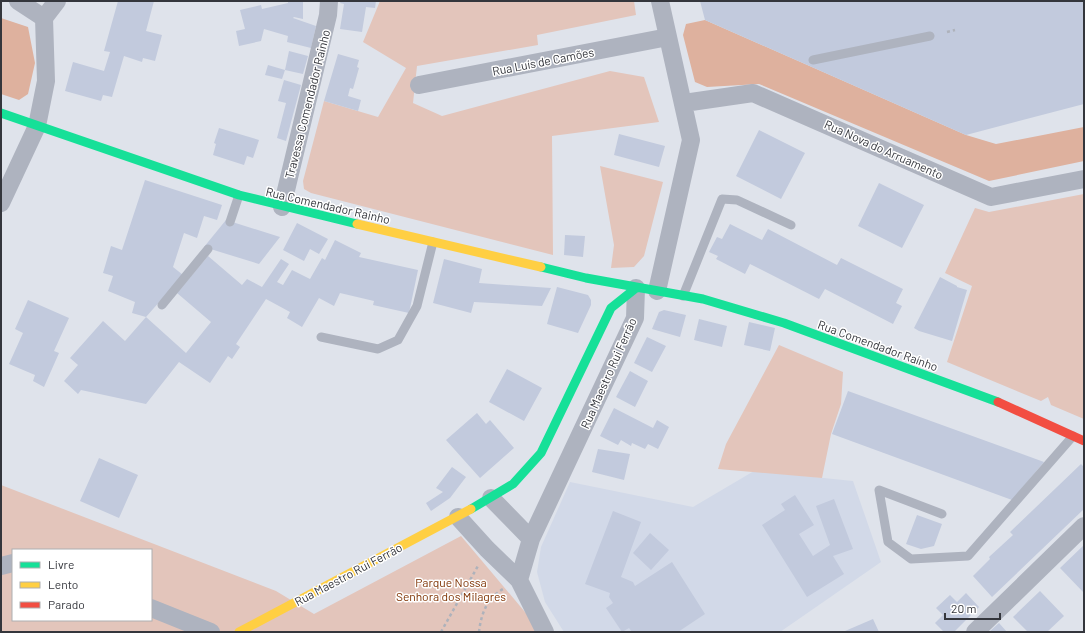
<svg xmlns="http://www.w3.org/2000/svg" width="1085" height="633" viewBox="0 0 1085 633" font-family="Barlow,sans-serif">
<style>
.built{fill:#d2d9e8}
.green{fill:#e3c5bb;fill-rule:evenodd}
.forest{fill:#deb19e}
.building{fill:#c2cadd}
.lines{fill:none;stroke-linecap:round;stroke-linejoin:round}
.path{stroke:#aeb2bb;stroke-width:2.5;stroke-dasharray:3 3;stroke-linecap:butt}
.lane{stroke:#aeb3bf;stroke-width:9}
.street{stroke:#aeb3bf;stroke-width:18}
.fast{stroke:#16e098;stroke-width:9}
.slow{stroke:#ffcf43;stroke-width:9}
.jam{stroke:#f24e42;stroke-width:9}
.labels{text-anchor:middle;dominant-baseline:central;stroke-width:3;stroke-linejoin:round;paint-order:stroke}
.street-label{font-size:12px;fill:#34363c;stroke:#fff}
.park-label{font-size:12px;fill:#7e3100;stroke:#fff}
</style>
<rect width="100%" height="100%" fill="#dfe3eb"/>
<path class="built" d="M 754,471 L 853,481 L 881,562 L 780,632 L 564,632 L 545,602 L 537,572 L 541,547 L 570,482 L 693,507 Z"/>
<path class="green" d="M 380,1 L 634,1 L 636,15 L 537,35 L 538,45 L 417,66 L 413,103 L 442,116 L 610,71 L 644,77 L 659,122 L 552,136 L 553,255 L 311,193 L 304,189 L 303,181 L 324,101 L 378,117 L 406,68 L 363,42 Z
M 600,166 L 663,182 L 644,256 L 634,267 L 611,268 L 614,245 Z
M 1084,194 L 1084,419 L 1051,405 L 1048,397 L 1041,401 L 947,362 L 972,286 L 945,273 L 975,208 L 989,212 Z
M 779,345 L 843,372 L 841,404 L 831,434 L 822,478 L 718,469 L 726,444 Z
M 1,485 L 276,591 L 314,614 L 461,536 L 530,618 L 538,632 L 1,632 ZM 13,550 L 151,550 L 151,620 L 13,620 Z"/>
<path class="forest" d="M 1,18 L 28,27 L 35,63 L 28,94 L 19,100 L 1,94 Z
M 705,20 L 966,135 L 996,144 L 1084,127 L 1084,161 L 989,181 L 759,84 L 707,87 L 695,82 L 683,35 L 686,24 Z"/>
<path class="building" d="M 118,1 L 154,1 L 146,31 L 162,35 L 155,61 L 143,58 L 142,62 L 124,56 L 112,97 L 103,95 L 101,101 L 65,91 L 73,62 L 104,71 L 110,52 L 104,51 Z
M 288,1 L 303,1 L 303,19 L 294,17 L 293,18 L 316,26 L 311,48 L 287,42 L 288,36 L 264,29 L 261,41 L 239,46 L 236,31 L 245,29 L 240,10 L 261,5 L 262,9 L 288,3 Z
M 341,1 L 376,1 L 375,8 L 366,7 L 362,32 L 340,29 L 344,4 L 340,3 Z
M 700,1 L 1084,1 L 1084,104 L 966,135 L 705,20 Z
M 289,51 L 308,56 L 303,74 L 285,70 Z
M 338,54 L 359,60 L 357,67 L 359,68 L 353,89 L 350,88 L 348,96 L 361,100 L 358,111 L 324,101 Z
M 268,65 L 285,70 L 282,79 L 265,75 Z
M 284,80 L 301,85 L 286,141 L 277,138 L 286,103 L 278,101 Z
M 219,128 L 259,140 L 253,158 L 247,156 L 244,165 L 213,155 L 216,144 L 214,143 Z
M 759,130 L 805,153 L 781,199 L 736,176 Z
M 619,134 L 665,146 L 659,167 L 614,155 Z
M 145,180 L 222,205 L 217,220 L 204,216 L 197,238 L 184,233 L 173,267 L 183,275 L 146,317 L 132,313 L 135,302 L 108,291 L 113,276 L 103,273 L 111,246 L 122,250 Z
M 879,183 L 924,205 L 902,248 L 858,226 Z
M 226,220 L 280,237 L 259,264 L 204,247 Z
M 297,223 L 328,239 L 319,254 L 310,249 L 304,261 L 283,250 Z
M 730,224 L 762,240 L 768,229 L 837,265 L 841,258 L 903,289 L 896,303 L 902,306 L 893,324 L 825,289 L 819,299 L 750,264 L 745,274 L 716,259 L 718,256 L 709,252 L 717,237 L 722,239 Z
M 565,235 L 585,236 L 583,257 L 564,255 Z
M 335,240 L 361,253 L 359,257 L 418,270 L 409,313 L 373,305 L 374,301 L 340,293 L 334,306 L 319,298 L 302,327 L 287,318 L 290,312 L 266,299 L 236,344 L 240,347 L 232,359 L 228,356 L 210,383 L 179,362 L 146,404 L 81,390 L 78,394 L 64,381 L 78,365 L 70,358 L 103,321 L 125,341 L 146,317 L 186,353 L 211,322 L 177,293 L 208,256 L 242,285 L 247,279 L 262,287 L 281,259 L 289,264 L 277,282 L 283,285 L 292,270 L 310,279 L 322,258 L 325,260 Z
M 444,259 L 482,269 L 479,283 L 551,288 L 542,306 L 474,302 L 471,313 L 433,303 Z
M 940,277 L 957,286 L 957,287 L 967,290 L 952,341 L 919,331 L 914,328 Z
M 557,287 L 588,295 L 591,300 L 591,305 L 578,333 L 547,324 Z
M 28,300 L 69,318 L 54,351 L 59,353 L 44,387 L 33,381 L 35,375 L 9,364 L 23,333 L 15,329 Z
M 664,310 L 686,315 L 680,337 L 652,329 L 659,312 Z
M 699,319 L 727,326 L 722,347 L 694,340 Z
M 749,322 L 775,328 L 770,351 L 744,345 Z
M 647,337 L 666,346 L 652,372 L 634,363 Z
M 507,369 L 542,388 L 524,421 L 489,402 Z
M 630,371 L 648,381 L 635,407 L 616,397 Z
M 848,391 L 1044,462 L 1012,500 L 832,434 Z
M 614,408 L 653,428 L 657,420 L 669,427 L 658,449 L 648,444 L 645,449 L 632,443 L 631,446 L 621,440 L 618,445 L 600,436 Z
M 477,413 L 486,424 L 490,420 L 514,448 L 480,478 L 446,440 Z
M 598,449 L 630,454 L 624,480 L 592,472 Z
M 99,458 L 138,475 L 119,518 L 80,501 Z
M 1081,464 L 1084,467 L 1084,509 L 992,597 L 973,576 L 990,559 L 989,557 L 1013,535 L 1010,532 Z
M 452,467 L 466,477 L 450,498 L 431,511 L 426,503 L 443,492 L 436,488 Z
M 795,495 L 814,525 L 799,534 L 813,556 L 830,545 L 816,506 L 834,499 L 853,549 L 833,556 L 844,574 L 807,597 L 762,525 L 785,510 L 781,504 Z
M 613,511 L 641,522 L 621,577 L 633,582 L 635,586 L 672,562 L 705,614 L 678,632 L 632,632 L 629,628 L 622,632 L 606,608 L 613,603 L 609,597 L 610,593 L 585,584 Z
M 917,515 L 942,524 L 934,546 L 921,549 L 906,544 Z
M 650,533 L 669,550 L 651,570 L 633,553 Z
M 1084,545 L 1084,593 L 1060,568 Z
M 1040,591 L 1064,616 L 1047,632 L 1028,632 L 1013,617 Z
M 966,593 L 979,607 L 954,632 L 944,632 L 935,623 L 943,615 L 936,608 L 950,595 L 957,602 Z
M 873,619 L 879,632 L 846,632 L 845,631 Z
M 999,623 L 1007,632 L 989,632 Z"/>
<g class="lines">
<path class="path" d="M 947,32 L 955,30
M 441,632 L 479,564
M 479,632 C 481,614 487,598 503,589"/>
<path class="lane" d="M 813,60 L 930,36
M 230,222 L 239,195
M 683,296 L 722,199 L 737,200 L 791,225
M 162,305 L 208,249
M 321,337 L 378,349 L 398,340 L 417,306 L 433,242
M 942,514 L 879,490 L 888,542 L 911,559 L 968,556 L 1073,436"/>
<path class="street" d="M 18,1 L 44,18
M 419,85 L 668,37
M 684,103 L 753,93 L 991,197 L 1084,179
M 1,203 L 37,126 L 46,81 L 44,18 L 57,1
M 282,207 L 328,15 L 329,1
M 657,291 L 691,140 L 660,1
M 491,498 L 531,539
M 458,517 L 487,549 L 519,580 L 545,632
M 1,566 L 13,563
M 519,580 L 531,539 L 635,318 L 636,288
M 151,608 L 211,632
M 975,632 L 1084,526"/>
<path class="fast" d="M 1,113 L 239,195 L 357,224
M 541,267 L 586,278 L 703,299 L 784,323 L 998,402
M 471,509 L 513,484 L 541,453 L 611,308 L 636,288"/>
<path class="slow" d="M 357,224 L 541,267
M 239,632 L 471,509"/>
<path class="jam" d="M 998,402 L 1084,441"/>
</g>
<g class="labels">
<g class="street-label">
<text transform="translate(543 61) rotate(-11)">Rua Luís de Camões</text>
<text transform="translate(307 104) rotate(-76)">Travessa Comendador Rainho</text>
<text transform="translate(884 149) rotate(24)">Rua Nova do Arruamento</text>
<text transform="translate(328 205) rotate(13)">Rua Comendador Rainho</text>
<text transform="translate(878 345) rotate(20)">Rua Comendador Raínho</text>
<text transform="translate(608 373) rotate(-66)">Rua Maestro Rui Ferrão</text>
<text transform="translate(348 574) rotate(-28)">Rua Maestro Rui Ferrão</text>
</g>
<g class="park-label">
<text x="451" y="582">Parque Nossa<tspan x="451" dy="14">Senhora dos Milagres</tspan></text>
</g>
</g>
<rect width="1085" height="633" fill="none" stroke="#34363c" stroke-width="4"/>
<rect x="12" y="549" width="140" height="72" fill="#ffffff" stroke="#aeafb1"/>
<rect x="20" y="562" width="20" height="6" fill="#16e098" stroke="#aeafb1"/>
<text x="48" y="569" font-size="12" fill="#34363c">Livre</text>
<rect x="20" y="582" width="20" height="6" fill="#ffcf43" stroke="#aeafb1"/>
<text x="48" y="589" font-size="12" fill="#34363c">Lento</text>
<rect x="20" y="602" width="20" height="6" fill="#f24e42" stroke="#aeafb1"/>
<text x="48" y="609" font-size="12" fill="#34363c">Parado</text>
<path d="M945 613v6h55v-6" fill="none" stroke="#34363c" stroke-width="2"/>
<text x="951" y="613" font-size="12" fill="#34363c" stroke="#ffffff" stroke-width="3" paint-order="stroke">20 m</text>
</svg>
